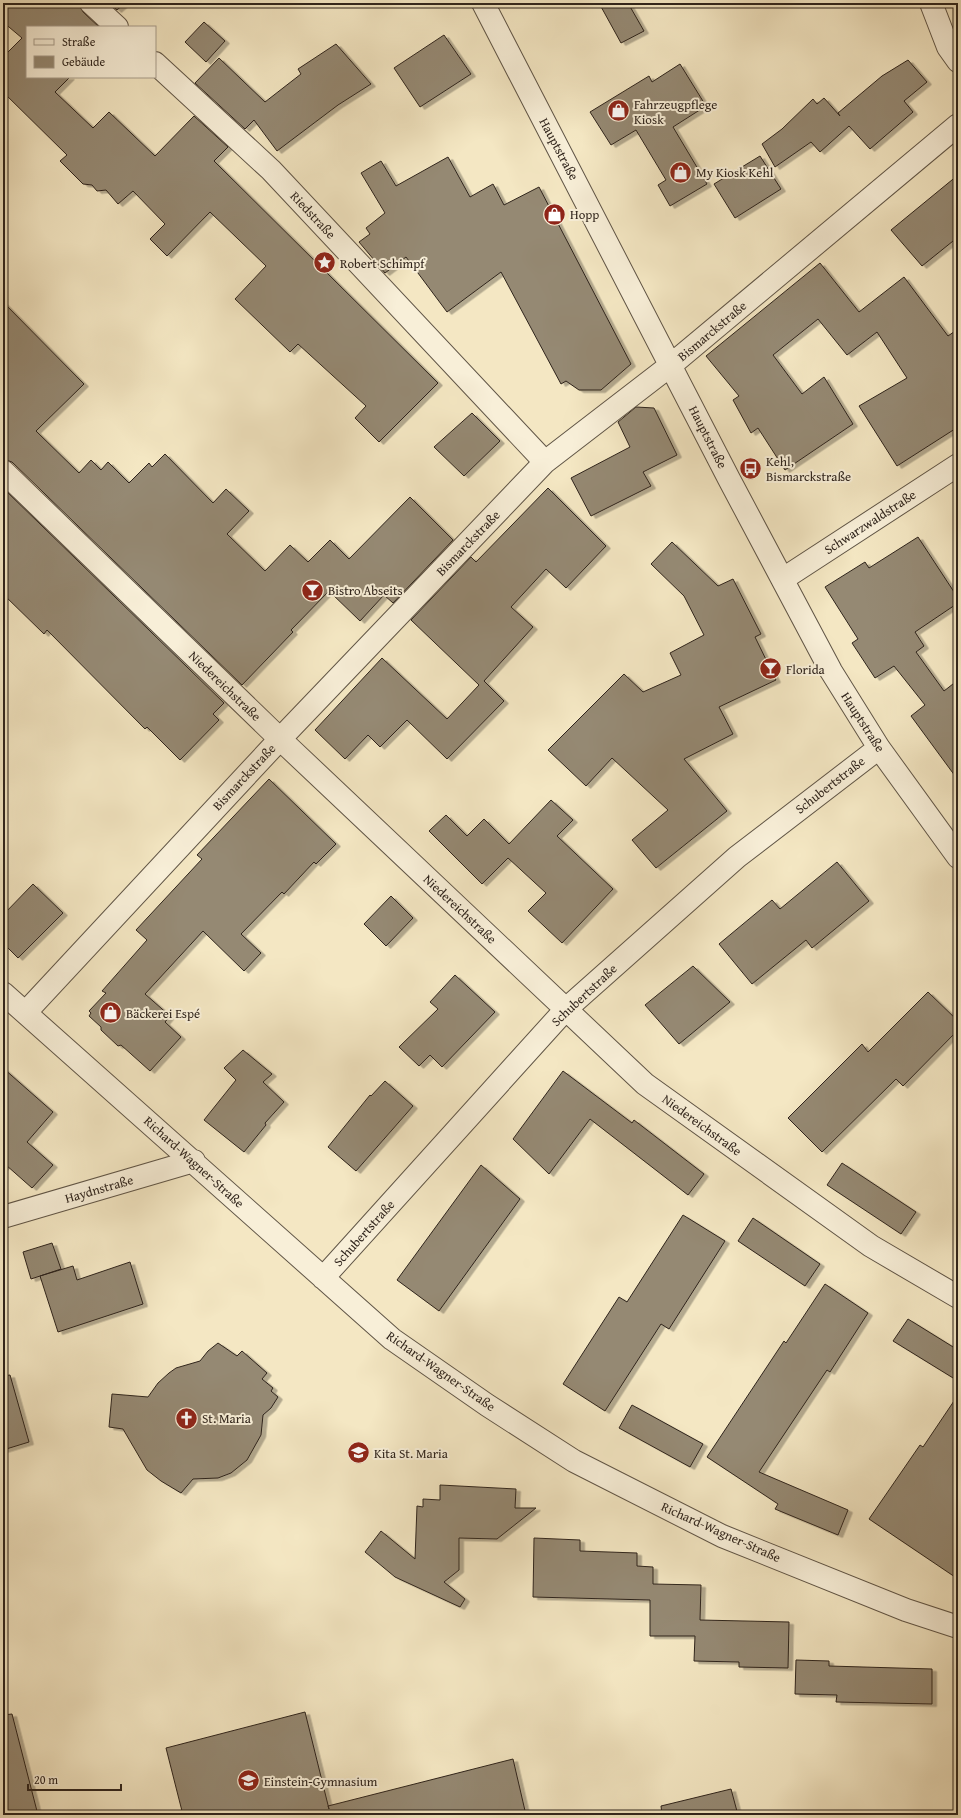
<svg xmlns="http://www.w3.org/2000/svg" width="961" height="1818" viewBox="0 0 961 1818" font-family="'Gentium Book Plus',serif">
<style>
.building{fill:#958973;stroke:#2f241c;filter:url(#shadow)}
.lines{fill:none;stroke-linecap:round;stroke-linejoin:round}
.minor-casing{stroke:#605546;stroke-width:24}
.minor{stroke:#f8efd8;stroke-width:22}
.labels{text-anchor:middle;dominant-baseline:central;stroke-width:4;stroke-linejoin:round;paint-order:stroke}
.poi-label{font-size:13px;fill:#2f241c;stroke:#f8efd8;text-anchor:start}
.street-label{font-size:13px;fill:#2f241c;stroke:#f8efd8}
</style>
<defs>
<filter id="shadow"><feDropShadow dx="4.5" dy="2.5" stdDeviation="0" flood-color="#0004"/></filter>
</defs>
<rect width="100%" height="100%" fill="#f4e7c3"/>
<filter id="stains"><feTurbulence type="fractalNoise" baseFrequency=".005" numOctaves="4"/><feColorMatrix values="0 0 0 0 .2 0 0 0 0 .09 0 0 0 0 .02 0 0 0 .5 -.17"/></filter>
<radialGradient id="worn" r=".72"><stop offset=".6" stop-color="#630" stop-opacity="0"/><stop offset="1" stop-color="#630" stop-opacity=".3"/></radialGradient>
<path class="building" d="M 3,3 L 79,3 L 83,12 L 99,27 L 27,27 L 27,77 L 70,77 L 55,92 L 93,128 L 109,112 L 155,156 L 194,116 L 228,147 L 214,161 L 438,383 L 379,442 L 355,418 L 366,406 L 298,344 L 290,352 L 235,299 L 266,266 L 210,212 L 167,256 L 150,239 L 165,224 L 133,191 L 118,204 L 106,190 L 97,191 L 92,185 L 83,184 L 60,161 L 67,155 L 3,92 L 3,57 L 22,38 L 3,22 Z
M 109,3 L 125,3 L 117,10 Z
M 599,3 L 628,3 L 644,31 L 621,43 Z
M 204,22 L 225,41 L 206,62 L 185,42 Z
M 444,35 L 471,74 L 420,107 L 394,68 Z
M 336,44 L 371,84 L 338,105 L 277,151 L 254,120 L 245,129 L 195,83 L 219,58 L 265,102 L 301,74 L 298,69 Z
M 908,60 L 927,82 L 904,101 L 913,112 L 870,149 L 849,126 L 820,152 L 811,142 L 775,167 L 762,144 L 782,129 L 813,99 L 817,104 L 824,98 L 840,116 L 838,113 L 882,76 Z
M 680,64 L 706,106 L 673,127 L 707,184 L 670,206 L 658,185 L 666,180 L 636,130 L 611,145 L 590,112 L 649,76 L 652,82 Z
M 760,156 L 781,189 L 735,218 L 714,184 Z
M 448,157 L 470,197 L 493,184 L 504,205 L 539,187 L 631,364 L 601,390 L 579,390 L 566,381 L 561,384 L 501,272 L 447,312 L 406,257 L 385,273 L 359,242 L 370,234 L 366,228 L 385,213 L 361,173 L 381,161 L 396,186 Z
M 958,175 L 958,237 L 922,266 L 891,230 Z
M 820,263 L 859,312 L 904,277 L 948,336 L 958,329 L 958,427 L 897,466 L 859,406 L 907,378 L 877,332 L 847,355 L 818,319 L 773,355 L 802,394 L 824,377 L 853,424 L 785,470 L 758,428 L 751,433 L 733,400 L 739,396 L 706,356 Z
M 3,302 L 84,384 L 36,431 L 79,473 L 91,460 L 101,470 L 108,462 L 129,483 L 149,463 L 152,467 L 165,454 L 213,503 L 226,489 L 249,511 L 227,534 L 265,571 L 290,545 L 308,562 L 330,540 L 349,559 L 410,497 L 453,540 L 393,603 L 384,595 L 360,621 L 329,591 L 291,630 L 293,632 L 242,685 L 12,462 L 3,459 Z
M 636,407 L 654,408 L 677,455 L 643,472 L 651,486 L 591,516 L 571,478 L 630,447 L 618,422 Z
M 472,413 L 500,441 L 464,476 L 434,447 Z
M 3,488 L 224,703 L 213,714 L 219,720 L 180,760 L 147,727 L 145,729 L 47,630 L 44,634 L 3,594 Z
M 548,488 L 606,546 L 566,588 L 546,569 L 511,607 L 533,627 L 484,681 L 504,701 L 447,759 L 407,720 L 380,747 L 368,735 L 345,759 L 315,730 L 382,658 L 447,719 L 479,685 L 411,620 L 471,557 L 476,562 Z
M 918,537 L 958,598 L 958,603 L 915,632 L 924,646 L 916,652 L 944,691 L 958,680 L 958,780 L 911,716 L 925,705 L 894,666 L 875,678 L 852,643 L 858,639 L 825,587 L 865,562 L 869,568 Z
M 672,542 L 718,586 L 733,579 L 761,634 L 755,637 L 776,680 L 719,707 L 733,734 L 684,759 L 727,811 L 656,868 L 632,840 L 668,810 L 612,758 L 586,786 L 548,750 L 624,674 L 643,692 L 681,675 L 670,653 L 704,635 L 684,596 L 651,564 Z
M 269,779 L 336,844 L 316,864 L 314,862 L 284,894 L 282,892 L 241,934 L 261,953 L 244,971 L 203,931 L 145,994 L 170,1016 L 165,1022 L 181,1037 L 150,1071 L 121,1045 L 118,1046 L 101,1030 L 101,1027 L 89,1016 L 91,1013 L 89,1011 L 106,993 L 102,991 L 147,940 L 136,930 L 202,859 L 197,855 Z
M 551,800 L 573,820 L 557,836 L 613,889 L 562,943 L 528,911 L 546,893 L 508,858 L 482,884 L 429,831 L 446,815 L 467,836 L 484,819 L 509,844 Z
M 837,862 L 869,901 L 812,948 L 806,940 L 752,984 L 719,944 L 772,900 L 780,909 Z
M 33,884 L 63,913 L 18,958 L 3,943 L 3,915 Z
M 391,896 L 413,918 L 386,946 L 364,924 Z
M 693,966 L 730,1002 L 679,1044 L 645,1005 Z
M 455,975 L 495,1012 L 442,1067 L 430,1055 L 419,1066 L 399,1047 L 438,1009 L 430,1002 Z
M 928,992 L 958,1021 L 958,1030 L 903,1086 L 896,1079 L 822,1152 L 788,1118 L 862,1044 L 868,1052 Z
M 243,1050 L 272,1074 L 263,1082 L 284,1102 L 265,1123 L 266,1125 L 244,1152 L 204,1120 L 236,1080 L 224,1068 Z
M 3,1068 L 53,1112 L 27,1142 L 53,1165 L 32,1188 L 6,1165 L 3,1168 Z
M 563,1071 L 632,1123 L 634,1120 L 704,1174 L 688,1195 L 590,1119 L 549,1174 L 513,1139 Z
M 385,1081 L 413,1106 L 356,1171 L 328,1147 L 370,1095 L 371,1096 Z
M 842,1163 L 916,1212 L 901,1234 L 827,1185 Z
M 481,1165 L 520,1199 L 439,1311 L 397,1280 Z
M 683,1215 L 725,1241 L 669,1329 L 661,1324 L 605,1411 L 563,1384 L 619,1297 L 627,1302 Z
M 753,1218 L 820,1264 L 805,1286 L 738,1241 Z
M 52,1243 L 61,1269 L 31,1279 L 23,1252 Z
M 130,1262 L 143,1304 L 58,1332 L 40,1276 L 73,1266 L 77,1280 Z
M 825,1284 L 868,1313 L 830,1372 L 827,1370 L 759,1472 L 848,1510 L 838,1535 L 775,1509 L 778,1504 L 707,1457 L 784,1341 L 786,1343 Z
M 908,1319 L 958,1350 L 958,1381 L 893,1341 Z
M 218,1343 L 237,1356 L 242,1351 L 267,1373 L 262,1379 L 273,1388 L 271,1391 L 278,1397 L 271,1408 L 263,1415 L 261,1435 L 247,1460 L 231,1473 L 218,1478 L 193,1479 L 181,1493 L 161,1481 L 147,1470 L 123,1429 L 109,1427 L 112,1394 L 148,1397 L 158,1383 L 169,1373 L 176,1368 L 200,1361 L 208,1351 Z
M 10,1375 L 29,1442 L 3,1450 L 3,1376 Z
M 958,1395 L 958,1579 L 869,1519 L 920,1445 L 923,1447 Z
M 632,1405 L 703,1444 L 690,1467 L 619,1428 Z
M 440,1485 L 516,1489 L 515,1508 L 536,1508 L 497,1539 L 459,1538 L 459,1570 L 444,1582 L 465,1599 L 460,1607 L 395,1577 L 365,1552 L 381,1531 L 415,1559 L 417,1506 L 423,1507 L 423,1499 L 440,1500 Z
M 534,1538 L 580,1540 L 580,1551 L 637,1553 L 637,1566 L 653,1567 L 653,1584 L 701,1585 L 700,1620 L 789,1622 L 788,1668 L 739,1667 L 739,1662 L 694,1661 L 695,1636 L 650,1636 L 650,1600 L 533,1597 Z
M 796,1660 L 829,1661 L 829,1666 L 932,1669 L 932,1704 L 836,1702 L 837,1695 L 795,1694 Z
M 305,1712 L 329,1809 L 328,1806 L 513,1759 L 526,1815 L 183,1815 L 166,1748 Z
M 12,1714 L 38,1815 L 3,1815 L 3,1715 Z
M 731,1789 L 738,1815 L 662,1815 L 661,1806 Z"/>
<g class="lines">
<defs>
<path id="minor" d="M 91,3 L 117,27
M 483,3 L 729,479 L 831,671 L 879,748 L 958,857
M 931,3 L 948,47 L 958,61
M 155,63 L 271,170 L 545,462
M 3,471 L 280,739 L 645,1084 L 871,1246 L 958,1297
M 783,579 L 958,465
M 3,993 L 392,1339 L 487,1405 L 574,1461 L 722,1536 L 906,1610 L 958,1627
M 26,1012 L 280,739 L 545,462 L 671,365 L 958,125
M 3,1217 L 194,1161
M 323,1278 L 566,1009 L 737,857 L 879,748"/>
</defs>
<use href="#minor" class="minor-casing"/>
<use href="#minor" class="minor"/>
</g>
<defs>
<symbol id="shop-disc" viewBox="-11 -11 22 22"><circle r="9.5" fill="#8f2418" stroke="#f8efd8"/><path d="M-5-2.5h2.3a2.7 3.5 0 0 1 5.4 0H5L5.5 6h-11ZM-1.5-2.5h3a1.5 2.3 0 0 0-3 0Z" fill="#fff"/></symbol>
<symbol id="sight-disc" viewBox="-11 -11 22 22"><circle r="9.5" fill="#8f2418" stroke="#f8efd8"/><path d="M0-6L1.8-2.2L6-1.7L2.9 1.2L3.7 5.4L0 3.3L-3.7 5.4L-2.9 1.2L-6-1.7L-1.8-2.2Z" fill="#fff"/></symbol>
<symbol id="bus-disc" viewBox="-11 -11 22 22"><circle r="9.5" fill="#8f2418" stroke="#f8efd8"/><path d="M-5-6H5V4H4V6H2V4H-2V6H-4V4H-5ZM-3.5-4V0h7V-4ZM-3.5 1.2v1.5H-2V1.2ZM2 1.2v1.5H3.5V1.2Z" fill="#fff"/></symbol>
<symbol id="bar-disc" viewBox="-11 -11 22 22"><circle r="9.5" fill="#8f2418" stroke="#f8efd8"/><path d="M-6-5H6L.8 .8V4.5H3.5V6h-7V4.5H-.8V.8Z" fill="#fff"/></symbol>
<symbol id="church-disc" viewBox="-11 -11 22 22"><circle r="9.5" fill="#8f2418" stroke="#f8efd8"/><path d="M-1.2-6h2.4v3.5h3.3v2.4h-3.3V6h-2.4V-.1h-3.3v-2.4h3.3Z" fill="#fff"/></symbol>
<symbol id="school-disc" viewBox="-11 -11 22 22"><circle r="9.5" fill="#8f2418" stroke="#f8efd8"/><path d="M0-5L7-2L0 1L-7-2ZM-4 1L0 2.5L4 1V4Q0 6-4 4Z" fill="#fff"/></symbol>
</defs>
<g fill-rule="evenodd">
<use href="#shop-disc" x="606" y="98" width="25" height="25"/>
<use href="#shop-disc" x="668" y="160" width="25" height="25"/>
<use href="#shop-disc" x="542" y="202" width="25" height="25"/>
<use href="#sight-disc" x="312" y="250" width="25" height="25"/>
<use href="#bus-disc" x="738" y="456" width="25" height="25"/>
<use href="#bar-disc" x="300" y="578" width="25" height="25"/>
<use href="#bar-disc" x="758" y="656" width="25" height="25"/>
<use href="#shop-disc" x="98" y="1000" width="25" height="25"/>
<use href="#church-disc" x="174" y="1406" width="25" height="25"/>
<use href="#school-disc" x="346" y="1440" width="25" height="25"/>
<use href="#school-disc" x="236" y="1768" width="25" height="25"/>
</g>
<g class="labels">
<g class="poi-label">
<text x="634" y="104">Fahrzeugpflege<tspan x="634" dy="15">Kiosk</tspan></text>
<text x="696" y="172">My Kiosk Kehl</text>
<text x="570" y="214">Hopp</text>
<text x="340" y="263">Robert Schimpf</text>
<text x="766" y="461">Kehl,<tspan x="766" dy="15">Bismarckstraße</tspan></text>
<text x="328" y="590">Bistro Abseits</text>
<text x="786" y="669">Florida</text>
<text x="126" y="1013">Bäckerei Espé</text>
<text x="202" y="1418">St. Maria</text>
<text x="374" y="1453">Kita St. Maria</text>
<text x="264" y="1781">Einstein-Gymnasium</text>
</g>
<g class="street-label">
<text transform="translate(559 149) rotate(62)">Hauptstraße</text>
<text transform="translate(313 215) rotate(47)">Riedstraße</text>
<text transform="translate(712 331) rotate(-40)">Bismarckstraße</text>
<text transform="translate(708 437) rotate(63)">Hauptstraße</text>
<text transform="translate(870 522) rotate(-33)">Schwarzwaldstraße</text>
<text transform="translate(468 543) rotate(-46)">Bismarckstraße</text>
<text transform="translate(225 686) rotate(44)">Niedereichstraße</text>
<text transform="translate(863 722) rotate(57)">Hauptstraße</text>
<text transform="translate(244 777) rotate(-47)">Bismarckstraße</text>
<text transform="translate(830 785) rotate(-38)">Schubertstraße</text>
<text transform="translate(460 909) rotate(43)">Niedereichstraße</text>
<text transform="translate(584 995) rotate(-43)">Schubertstraße</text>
<text transform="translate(702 1125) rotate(36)">Niedereichstraße</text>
<text transform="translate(194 1162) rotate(42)">Richard-Wagner-Straße</text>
<text transform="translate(99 1189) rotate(-16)">Haydnstraße</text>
<text transform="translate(364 1233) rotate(-48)">Schubertstraße</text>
<text transform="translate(441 1371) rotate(35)">Richard-Wagner-Straße</text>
<text transform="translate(721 1532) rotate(24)">Richard-Wagner-Straße</text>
</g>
</g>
<rect width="961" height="1818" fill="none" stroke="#f4e7c3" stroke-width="16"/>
<rect x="4" y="4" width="953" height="1810" fill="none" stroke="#2f241c" stroke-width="2"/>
<rect x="8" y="8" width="945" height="1802" fill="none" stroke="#2f241c"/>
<rect x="26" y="26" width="130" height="52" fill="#f8efd8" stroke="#a89e8d"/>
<rect x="34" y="39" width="20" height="6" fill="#f8efd8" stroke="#a89e8d"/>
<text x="62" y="46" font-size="12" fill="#2f241c">Straße</text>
<rect x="34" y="56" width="20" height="12" fill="#958973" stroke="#a89e8d"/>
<text x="62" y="66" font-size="12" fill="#2f241c">Gebäude</text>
<path d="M28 1784v6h93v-6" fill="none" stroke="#2f241c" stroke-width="2"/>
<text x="34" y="1784" font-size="12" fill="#2f241c" stroke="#f8efd8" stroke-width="3" paint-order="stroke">20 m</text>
<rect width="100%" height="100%" filter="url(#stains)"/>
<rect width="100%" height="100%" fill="url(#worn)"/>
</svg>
